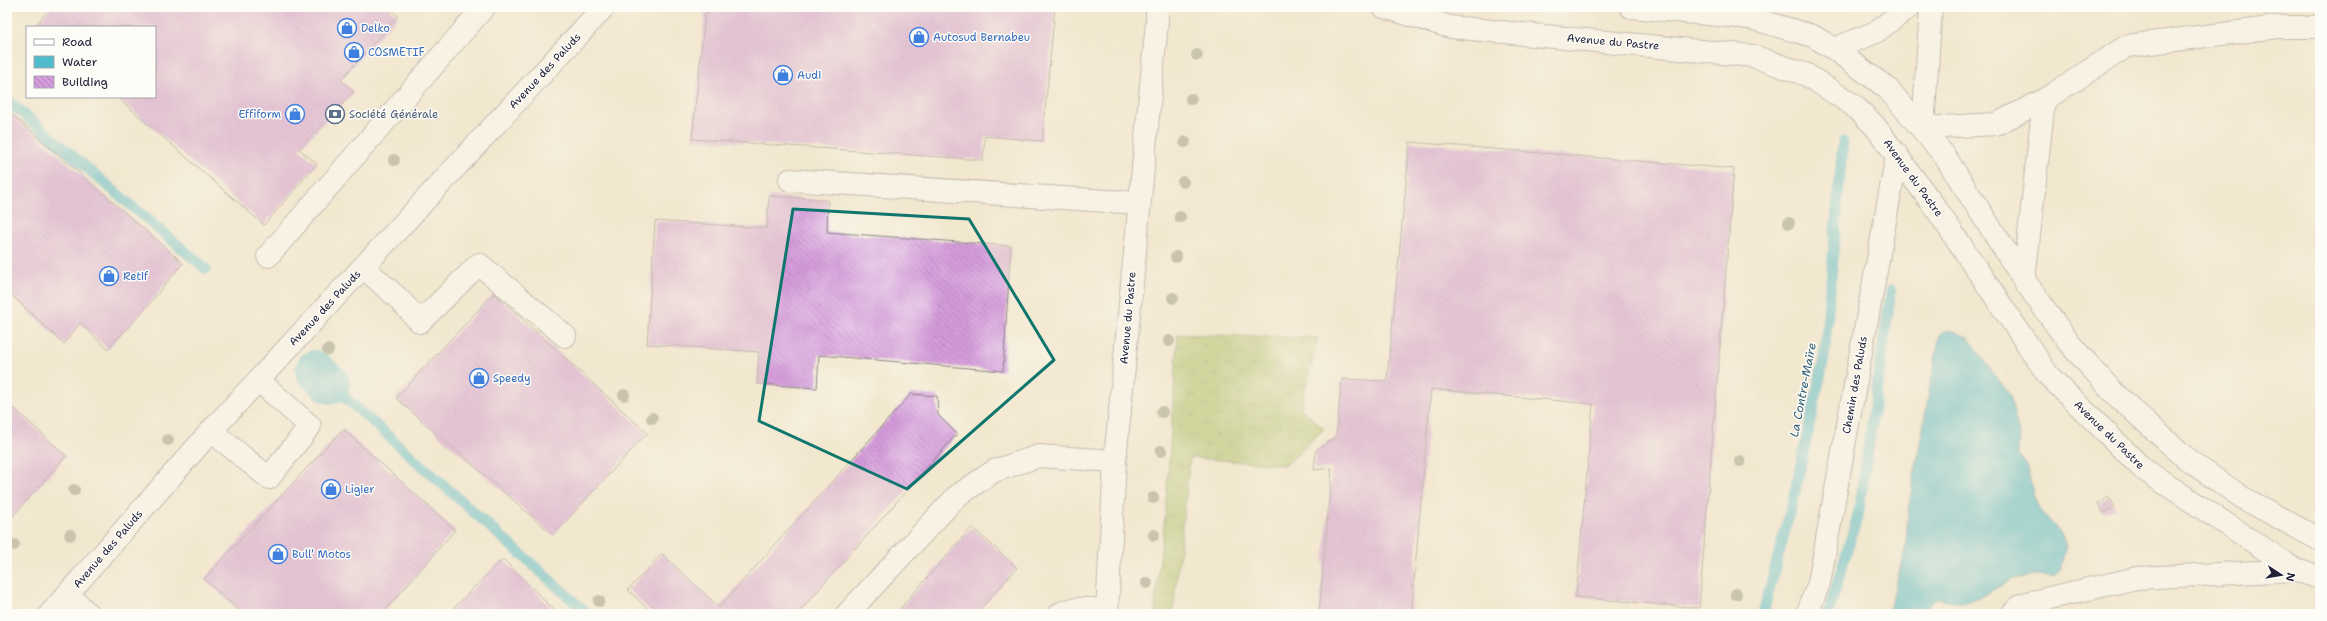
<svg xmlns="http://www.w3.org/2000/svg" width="2327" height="621" viewBox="0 0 2327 621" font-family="'Shantell Sans',sans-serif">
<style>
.grass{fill:url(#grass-tufts);stroke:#667050}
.water{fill:#50bbcc;stroke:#396e84}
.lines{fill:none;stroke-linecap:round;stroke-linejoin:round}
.stream{stroke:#50bbcc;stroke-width:11}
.canal{stroke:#50bbcc;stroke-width:40}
.building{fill:url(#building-back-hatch)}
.minor-casing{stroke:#8a8585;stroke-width:24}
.minor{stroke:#fff;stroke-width:22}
.tree{fill:#9a9985}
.marked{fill:none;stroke:#0f766e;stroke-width:3;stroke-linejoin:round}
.labels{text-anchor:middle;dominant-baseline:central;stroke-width:3;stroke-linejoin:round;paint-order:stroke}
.shop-label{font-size:11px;fill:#366cbe;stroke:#fdfcf7;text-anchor:start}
.street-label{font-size:11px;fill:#22223b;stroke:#fdfcf7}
.service-label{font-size:11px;fill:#4e5e75;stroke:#fdfcf7;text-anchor:start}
.water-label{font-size:12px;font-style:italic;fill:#345f75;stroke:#fdfcf7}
</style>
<defs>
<pattern id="grass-tufts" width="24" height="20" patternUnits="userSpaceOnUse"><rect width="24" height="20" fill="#aabf64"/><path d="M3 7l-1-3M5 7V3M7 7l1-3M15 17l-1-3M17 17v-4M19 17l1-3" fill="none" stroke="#8a9b54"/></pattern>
<pattern id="building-back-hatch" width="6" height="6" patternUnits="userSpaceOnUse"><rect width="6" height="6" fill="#d59bdb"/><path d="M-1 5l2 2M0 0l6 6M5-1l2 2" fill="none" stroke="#ac7eb3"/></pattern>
</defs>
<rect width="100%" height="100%" fill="#fdfcf7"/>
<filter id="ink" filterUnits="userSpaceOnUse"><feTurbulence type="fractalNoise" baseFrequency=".025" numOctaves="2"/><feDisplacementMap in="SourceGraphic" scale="8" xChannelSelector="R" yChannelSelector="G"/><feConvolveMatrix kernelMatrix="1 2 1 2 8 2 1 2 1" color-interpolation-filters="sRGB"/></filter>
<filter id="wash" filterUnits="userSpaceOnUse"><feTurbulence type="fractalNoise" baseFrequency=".012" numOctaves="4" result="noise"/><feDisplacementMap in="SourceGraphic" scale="16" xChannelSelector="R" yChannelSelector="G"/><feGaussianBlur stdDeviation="0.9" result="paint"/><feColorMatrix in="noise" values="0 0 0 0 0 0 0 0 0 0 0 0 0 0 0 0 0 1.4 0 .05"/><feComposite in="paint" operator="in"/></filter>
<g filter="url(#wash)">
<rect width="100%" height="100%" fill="#f2e8cf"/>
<path class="grass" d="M 1178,334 L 1318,338 L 1301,408 L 1324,429 L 1286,465 L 1190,458 L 1173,614 L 1156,614 L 1155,602 L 1165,516 Z"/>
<path class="water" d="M 1951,330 L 1967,337 L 2010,395 L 2019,435 L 2018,454 L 2028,468 L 2033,495 L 2039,508 L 2060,533 L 2066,545 L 2060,570 L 2055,577 L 2033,576 L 2013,579 L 1980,597 L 1963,603 L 1937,598 L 1929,605 L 1925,614 L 1888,614 L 1906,546 L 1908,509 L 1939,337 L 1942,332 Z"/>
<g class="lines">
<path class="stream" d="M 7,100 L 206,269
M 330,384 L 588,614
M 1763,614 L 1794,496 L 1824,359 L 1843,142
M 1828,614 L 1859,511 L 1891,291"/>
<path class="canal" d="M 315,370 L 330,384"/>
</g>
<g id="blocks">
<path class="building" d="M 51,7 L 388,7 L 398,16 L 341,80 L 354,92 L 299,149 L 317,164 L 264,225 L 117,97 L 155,97 L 155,27 L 36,27 L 35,26 Z
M 710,7 L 1055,7 L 1042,141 L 985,136 L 983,160 L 692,139 L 705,13 L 709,13 Z
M 7,110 L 183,263 L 144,310 L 108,349 L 80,323 L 64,344 L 7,291 Z
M 1410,142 L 1734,169 L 1699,608 L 1576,597 L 1593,404 L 1431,389 L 1411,614 L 1319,614 L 1332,468 L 1314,470 L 1316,450 L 1336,437 L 1342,379 L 1387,381 Z
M 769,196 L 828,200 L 827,232 L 1011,246 L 1003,371 L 819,355 L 817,388 L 757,384 L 759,352 L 647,344 L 655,221 L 767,228 Z
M 494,293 L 647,433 L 553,535 L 396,398 Z
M 911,394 L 937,396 L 938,415 L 957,434 L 797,614 L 653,614 L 628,590 L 662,554 L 719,607 Z
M 14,408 L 66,456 L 7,523 L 7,416 Z
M 343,429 L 455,530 L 382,614 L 243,614 L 204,579 Z
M 2109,497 L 2115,507 L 2103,513 L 2098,503 Z
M 972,527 L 1017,568 L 976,614 L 895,614 Z
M 504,560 L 558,614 L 448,614 L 497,564 Z"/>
</g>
</g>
<g filter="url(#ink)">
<use href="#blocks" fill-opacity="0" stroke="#8a8585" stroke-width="1"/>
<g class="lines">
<defs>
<path id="minor" d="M 1384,7 L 1450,27 L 1753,56 L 1807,75 L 1853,105 L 1875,126 L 1937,210 L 2048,375 L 2143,469 L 2296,570 L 2320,578
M 1631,7 L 1750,18 L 1813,36 L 1834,49 L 1887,88 L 1944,155 L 2024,280 L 2069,343 L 2115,394 L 2188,460 L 2243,498 L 2320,540
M 1931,7 L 1923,128 L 1996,124 L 2044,100 L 2127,46 L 2278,27 L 2320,27
M 1834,49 L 1876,32 L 1909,7
M 790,180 L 1138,203
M 268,256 L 484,7
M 363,267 L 397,297 L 420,322 L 479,264 L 565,336
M 2024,280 L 2044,100
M 211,431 L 269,478 L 310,426 L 258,380
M 68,594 L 88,614
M 50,614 L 211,431 L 604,7
M 847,614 L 957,496 L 994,471 L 1039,456 L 1115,461
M 1060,614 C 1071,606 1093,610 1106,609
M 1107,614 L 1115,461 L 1157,22 L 1157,7
M 1807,614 L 1819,583 L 1897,155
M 2012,614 L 2023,604 L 2137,578 L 2296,570"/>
</defs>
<use href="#minor" class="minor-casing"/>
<use href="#minor" class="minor"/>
</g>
<g class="tree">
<circle cx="1197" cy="55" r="6"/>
<circle cx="1191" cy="99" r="6"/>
<circle cx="1185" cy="142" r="6"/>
<circle cx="394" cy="160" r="6"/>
<circle cx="1183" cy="182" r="6"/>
<circle cx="1180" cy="217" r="6"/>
<circle cx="1789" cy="223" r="6"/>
<circle cx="1176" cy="257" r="6"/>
<circle cx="1173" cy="298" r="6"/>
<circle cx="1169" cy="341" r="6"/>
<circle cx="328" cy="350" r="6"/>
<circle cx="624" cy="395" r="6"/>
<circle cx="1162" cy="412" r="6"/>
<circle cx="652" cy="418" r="6"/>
<circle cx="168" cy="440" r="6"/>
<circle cx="1161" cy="451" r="6"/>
<circle cx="1740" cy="461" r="6"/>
<circle cx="74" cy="490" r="6"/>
<circle cx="1153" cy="498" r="6"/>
<circle cx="70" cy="535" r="6"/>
<circle cx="1154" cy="535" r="6"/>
<circle cx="14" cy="545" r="6"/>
<circle cx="1147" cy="583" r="6"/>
<circle cx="1736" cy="594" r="6"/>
<circle cx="599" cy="601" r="6"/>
</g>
</g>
<path d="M0 0H2327V621H0ZM 793,209 L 969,219 L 1054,360 L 907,489 L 759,421 Z" fill="#f2e8cf" fill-opacity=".55" fill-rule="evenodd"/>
<path class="marked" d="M 793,209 L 969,219 L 1054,360 L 907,489 L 759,421 Z"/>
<defs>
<symbol id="shop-ring" viewBox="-11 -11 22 22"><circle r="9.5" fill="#fdfcf7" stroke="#3f7fe0" stroke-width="1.5"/><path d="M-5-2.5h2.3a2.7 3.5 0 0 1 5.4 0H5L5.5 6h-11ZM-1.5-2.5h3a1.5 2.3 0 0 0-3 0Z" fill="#3f7fe0"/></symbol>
<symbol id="bank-ring" viewBox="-11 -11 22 22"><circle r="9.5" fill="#fdfcf7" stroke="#5c6f8a" stroke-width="1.5"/><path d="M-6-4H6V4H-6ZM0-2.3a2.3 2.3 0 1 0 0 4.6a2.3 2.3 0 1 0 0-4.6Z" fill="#5c6f8a"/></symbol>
</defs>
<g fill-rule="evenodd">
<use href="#shop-ring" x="336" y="17" width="22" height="22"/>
<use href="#shop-ring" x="908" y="26" width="22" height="22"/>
<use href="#shop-ring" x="343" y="41" width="22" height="22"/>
<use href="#shop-ring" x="772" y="64" width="22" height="22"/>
<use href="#shop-ring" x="284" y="103" width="22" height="22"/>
<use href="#bank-ring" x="324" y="103" width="22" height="22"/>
<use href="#shop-ring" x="98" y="265" width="22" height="22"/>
<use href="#shop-ring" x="468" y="367" width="22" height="22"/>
<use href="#shop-ring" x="320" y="478" width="22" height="22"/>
<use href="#shop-ring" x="267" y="543" width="22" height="22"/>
</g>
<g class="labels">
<g class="shop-label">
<text x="361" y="28">Delko</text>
<text x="933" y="37">Autosud Bernabeu</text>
<text x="368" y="52">COSMETIF</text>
<text x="797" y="75">Audi</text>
<text x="281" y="114" text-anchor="end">Effiform</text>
<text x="123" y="276">Retif</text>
<text x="493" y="378">Speedy</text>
<text x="345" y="489">Ligier</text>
<text x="292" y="554">Bull' Motos</text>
</g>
<g class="street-label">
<text transform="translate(1613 42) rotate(5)">Avenue du Pastre</text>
<text transform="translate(545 71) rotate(-47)">Avenue des Paluds</text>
<text transform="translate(1913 178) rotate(54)">Avenue du Pastre</text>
<text transform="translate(325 308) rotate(-47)">Avenue des Paluds</text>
<text transform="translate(1128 318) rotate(-85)">Avenue du Pastre</text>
<text transform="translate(1855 385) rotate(-80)">Chemin des Paluds</text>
<text transform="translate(2109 435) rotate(44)">Avenue du Pastre</text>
<text transform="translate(108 549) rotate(-49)">Avenue des Paluds</text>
</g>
<g class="service-label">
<text x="349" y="114">Société Générale</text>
</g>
<g class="water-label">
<text transform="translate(1803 390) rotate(-79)">La Contre-Maïre</text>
</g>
</g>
<rect width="2327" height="621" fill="none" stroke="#fdfcf7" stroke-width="24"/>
<rect x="26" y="26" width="130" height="72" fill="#fdfcf7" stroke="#a5a5ac"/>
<rect x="34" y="39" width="20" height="6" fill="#ffffff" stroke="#a5a5ac"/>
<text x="62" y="46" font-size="12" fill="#22223b">Road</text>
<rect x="34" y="56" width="20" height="12" fill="#50bbcc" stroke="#a5a5ac"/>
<text x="62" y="66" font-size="12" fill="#22223b">Water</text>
<rect x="34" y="76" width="20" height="12" fill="url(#building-back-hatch)" stroke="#a5a5ac"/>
<text x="62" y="86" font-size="12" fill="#22223b">Building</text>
<g transform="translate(2281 575) rotate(102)" stroke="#fdfcf7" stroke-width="3" paint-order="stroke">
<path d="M0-3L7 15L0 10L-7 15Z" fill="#22223b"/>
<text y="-6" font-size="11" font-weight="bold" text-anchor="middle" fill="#22223b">N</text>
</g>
</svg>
